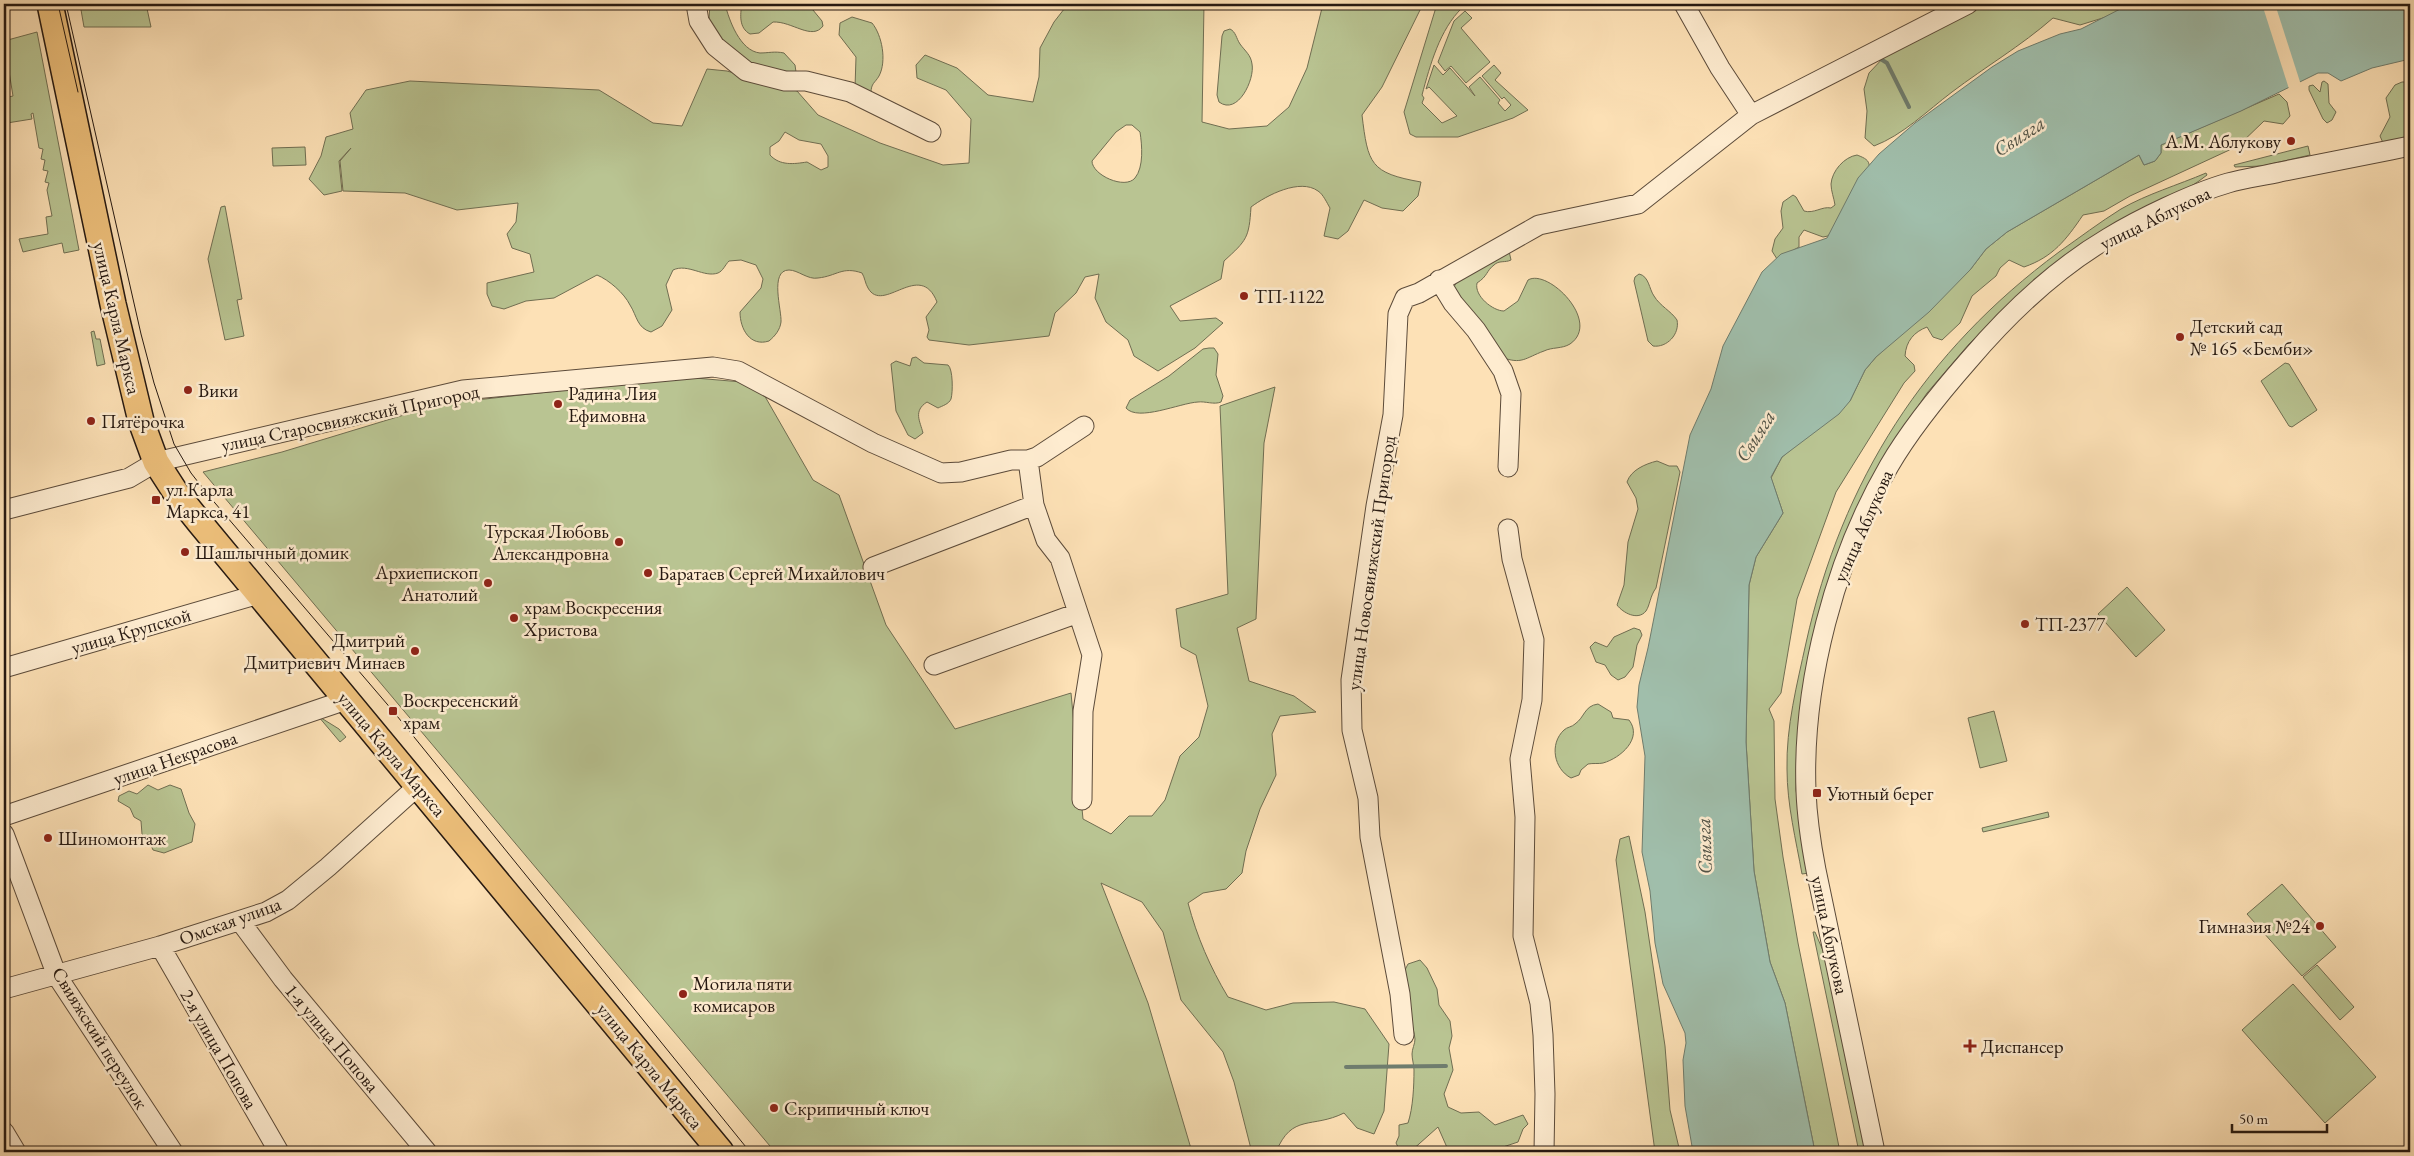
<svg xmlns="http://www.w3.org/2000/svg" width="2414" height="1156" viewBox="0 0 2414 1156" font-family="'EB Garamond',serif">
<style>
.green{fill:#b9c492;stroke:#706e52;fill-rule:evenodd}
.water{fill:#a0beab;stroke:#6f7c6d}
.pier{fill:#fde1b6}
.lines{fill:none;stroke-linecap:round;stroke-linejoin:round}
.stream{stroke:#6f7c6d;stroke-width:4}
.minor-casing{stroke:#5c4b3a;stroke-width:21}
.major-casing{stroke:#261911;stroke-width:28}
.minor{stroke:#feecd0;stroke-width:19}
.major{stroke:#eec07b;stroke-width:25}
.tram{stroke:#261911;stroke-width:1}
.poi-dot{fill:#8f2418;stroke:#feecd0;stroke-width:2}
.labels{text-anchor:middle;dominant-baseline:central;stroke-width:5;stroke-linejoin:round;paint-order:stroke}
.poi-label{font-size:19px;fill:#261911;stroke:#feecd0;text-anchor:start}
.street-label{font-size:19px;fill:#261911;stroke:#feecd0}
.water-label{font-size:20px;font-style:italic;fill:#515347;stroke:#feecd0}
</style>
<rect width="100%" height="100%" fill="#fde1b6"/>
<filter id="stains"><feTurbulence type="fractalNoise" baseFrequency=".004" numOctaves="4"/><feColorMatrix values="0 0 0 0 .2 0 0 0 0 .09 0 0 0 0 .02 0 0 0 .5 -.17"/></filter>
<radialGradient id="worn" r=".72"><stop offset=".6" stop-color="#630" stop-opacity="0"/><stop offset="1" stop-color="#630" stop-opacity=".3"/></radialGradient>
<path class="green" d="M 80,4 L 146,4 L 151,27 L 84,27 Z
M 710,4 L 725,4 C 729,20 740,51 760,53 C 768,53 775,51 784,53 L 795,65 L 796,72 L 752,69 L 718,39 L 709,19 Z
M 742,4 L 808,4 L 822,21 L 823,26 C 812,41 792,21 773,22 L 759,33 L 750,34 C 739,28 740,15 742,4 Z
M 1068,4 L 1204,4 L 1202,122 L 1229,129 L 1267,126 L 1289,107 L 1307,68 L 1323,4 L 1423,4 L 1382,87 L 1362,115 C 1368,164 1370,173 1421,182 L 1418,196 L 1403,211 L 1382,208 L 1364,200 L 1348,231 L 1338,239 L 1324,236 L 1330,208 C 1327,203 1323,194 1318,191 C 1300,178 1267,195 1251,207 C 1249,238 1247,240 1224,261 L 1221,279 L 1170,306 L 1180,321 L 1216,318 L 1223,323 L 1195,348 L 1158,371 L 1134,356 L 1128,340 L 1106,322 L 1095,298 L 1099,274 L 1085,277 L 1076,293 L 1055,313 L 1049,336 L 969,345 L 929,340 L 927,337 L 929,330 L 926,317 L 937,302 C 920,259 883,315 868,288 C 865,283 865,278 862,273 C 842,266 837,276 818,278 C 808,280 798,270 789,270 C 769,270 782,311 781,322 C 780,330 775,336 769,341 C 750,347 740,329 740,312 L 761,288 L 763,279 L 756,265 L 741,260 L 729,261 C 725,265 723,271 718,273 C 704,278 688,263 673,270 L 666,285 L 672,310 L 662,326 L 651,332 C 637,328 637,316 630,305 C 624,293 609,280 597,275 L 554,298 L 526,301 L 504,309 L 492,306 L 487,294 L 487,283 L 534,272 L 530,254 L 512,248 L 507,234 L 516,222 L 518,203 L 457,210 L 405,193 L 343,191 L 340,161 L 351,148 L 339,161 L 342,191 L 324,195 L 309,179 L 321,156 L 326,137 L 353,129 L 350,113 L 366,90 L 410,81 L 599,90 L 653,123 L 682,126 L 707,69 L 727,71 L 797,91 L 818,115 L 880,143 L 943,165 L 969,163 L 971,119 L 946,90 L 917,78 L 916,65 L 925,55 L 957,68 L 988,95 L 1033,102 L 1039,77 L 1040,48 L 1054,22 ZM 1126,125 L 1132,125 L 1140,132 C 1142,145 1144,167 1135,178 C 1125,190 1092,175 1092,161 L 1116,132 ZM 785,132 L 799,140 L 821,144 L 828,156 L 828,167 L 821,170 L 807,162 C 794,164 780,166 770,155 L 770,147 L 779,141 Z
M 1437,4 L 1459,4 L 1462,8 C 1440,29 1430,65 1422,95 L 1424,98 L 1422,103 L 1442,123 L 1457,116 L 1429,87 L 1426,89 L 1434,65 L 1443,75 L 1450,68 L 1475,96 L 1469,87 L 1480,77 L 1500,100 L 1498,103 L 1505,111 L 1511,105 L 1504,97 L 1502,99 L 1482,76 L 1494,65 L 1501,73 L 1495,80 L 1528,110 L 1513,118 L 1458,137 L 1416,137 L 1410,134 L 1404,112 Z
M 1984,4 L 2137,4 L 2132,9 L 2080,25 L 2053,18 C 2021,46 1985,67 1952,92 C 1927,111 1903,135 1874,146 L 1865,138 L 1867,111 L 1864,89 L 1869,73 L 1885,56 Z
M 1465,11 L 1472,18 L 1461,28 L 1490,62 L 1466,83 L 1451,66 L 1445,71 L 1438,62 L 1454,21 Z
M 852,17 L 872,23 C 882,35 887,61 879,76 C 875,83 871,83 871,93 L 855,88 L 856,57 L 839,35 L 840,23 Z
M 1230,29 C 1236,32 1236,38 1240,44 C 1245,51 1251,55 1252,64 C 1255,79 1238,116 1219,102 L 1217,95 L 1222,36 L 1224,31 Z
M 37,32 L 79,250 L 64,253 L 62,243 L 23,252 L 19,239 L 48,234 L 46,217 L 52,216 L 47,190 L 49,183 L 45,182 L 48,171 L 43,170 L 45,160 L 41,159 L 43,149 L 39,148 L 33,113 L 31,114 L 32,119 L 7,123 L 4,98 L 13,96 L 4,41 Z
M 2324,81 L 2328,84 L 2329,103 L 2336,112 L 2332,120 L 2327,123 L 2323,119 L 2309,90 L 2309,86 L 2313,85 L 2320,92 L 2322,82 Z
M 2402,82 L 2410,82 L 2410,138 L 2384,145 L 2380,136 L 2390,117 L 2386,98 L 2395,85 Z
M 2279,94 L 2287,102 L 2290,116 L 2283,124 L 2264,121 L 2238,146 L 2130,196 L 2104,211 L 2083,215 C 2066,240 2053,257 2024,267 L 2009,260 L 2000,268 L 1996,276 L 1972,296 L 1960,323 L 1942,340 L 1933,337 L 1927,327 C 1914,332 1906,341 1905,356 L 1914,365 L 1915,371 L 1904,383 L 1836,492 L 1797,599 L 1781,693 L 1769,709 L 1774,721 L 1775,799 L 1783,857 L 1798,943 L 1840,1152 L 1815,1152 L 1785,1003 L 1770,962 L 1754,871 L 1746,742 L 1749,585 L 1756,557 L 1783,513 L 1771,478 L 1782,457 L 1850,401 L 1865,370 L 1876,357 L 1970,270 L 1986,249 L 2007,232 L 2139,155 L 2144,165 L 2155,161 L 2161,153 L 2161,145 Z
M 2308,146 L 2310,155 L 2262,166 L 2235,167 L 2234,165 Z
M 305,147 L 306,165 L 273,166 L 272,148 Z
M 1857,155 C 1862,157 1868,159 1869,164 C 1873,177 1837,224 1828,236 L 1823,237 L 1804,230 L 1799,237 L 1799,247 L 1777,259 L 1772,251 L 1775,239 L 1783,228 L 1781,211 L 1783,202 L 1793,195 L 1796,197 L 1804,211 C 1814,214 1822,206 1831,208 L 1835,205 C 1834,198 1831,191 1831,184 C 1832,171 1844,157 1857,155 Z
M 2206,173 L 2207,175 L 2199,181 L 2006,307 L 1969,344 L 1927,393 L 1892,445 L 1874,478 L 1798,738 L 1796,790 L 1809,873 L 1802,874 C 1796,840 1787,805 1787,769 C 1786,727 1797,684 1806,643 C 1842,480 1925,351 2059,252 C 2079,238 2100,222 2121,209 C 2147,194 2178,185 2206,173 Z
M 225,206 L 242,299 L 237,300 L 244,336 L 225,340 L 208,259 L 221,207 Z
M 1509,251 L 1511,260 C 1505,263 1499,260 1494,265 C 1486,271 1488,276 1477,283 C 1474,296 1493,311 1504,311 L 1518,301 L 1528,280 C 1548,268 1602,322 1570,344 C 1562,349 1552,347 1544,351 C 1525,358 1522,365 1501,357 L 1452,290 L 1458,280 Z
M 1639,274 C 1649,276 1649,289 1654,296 C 1660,306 1671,311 1677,320 C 1680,334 1667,348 1653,346 L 1648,341 L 1634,281 L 1635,277 Z
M 94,331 L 96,339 L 100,339 L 105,364 L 97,366 L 91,332 Z
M 1209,348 L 1214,348 L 1218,354 L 1216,375 L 1223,396 L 1221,402 C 1214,405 1205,401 1198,402 C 1180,403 1138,422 1126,408 L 1130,400 L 1169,376 L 1203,349 Z
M 916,357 L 924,363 L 948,365 C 953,369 953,392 951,399 C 949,404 942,406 938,408 L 927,402 C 913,411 920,421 923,433 L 915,439 L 908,435 L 896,411 L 891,364 L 896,361 L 910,366 L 912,358 Z
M 2285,363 L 2289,364 L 2317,410 L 2292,427 L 2289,426 L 2261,381 Z
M 683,377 L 742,382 L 763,393 L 813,480 L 839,495 L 886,625 L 955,729 L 1071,693 L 1083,819 L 1111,834 L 1129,816 L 1152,816 L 1165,800 L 1180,756 L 1199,737 L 1208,706 L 1196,655 L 1181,647 L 1176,609 L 1228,594 L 1220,406 L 1275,387 L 1264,443 L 1256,619 L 1237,628 L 1249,681 L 1294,696 L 1316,712 L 1280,716 L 1272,734 L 1276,775 L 1260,809 L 1246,851 L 1242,873 L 1226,889 L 1203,893 L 1188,903 C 1197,937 1210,967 1228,997 L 1266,1010 L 1293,1003 L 1334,1002 L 1365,1009 L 1389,1044 L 1384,1111 L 1374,1134 L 1357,1128 L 1344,1113 C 1312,1129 1292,1113 1276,1152 L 1254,1152 L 1251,1149 L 1234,1082 L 1223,1052 L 1181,1000 L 1163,932 L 1142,902 L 1101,883 L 1148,1003 L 1192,1152 L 775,1152 L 203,472 L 282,452 L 440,404 Z
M 1657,461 L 1669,466 L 1677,466 L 1680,472 L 1656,588 C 1650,596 1650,605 1646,611 C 1638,621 1623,613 1617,605 L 1624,585 L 1628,542 L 1638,509 L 1636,498 L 1627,482 C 1631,470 1645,464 1657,461 Z
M 2127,587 L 2165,630 L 2136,657 L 2098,614 Z
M 1634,628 L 1640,630 L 1642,635 L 1637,645 L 1633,667 L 1625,677 L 1618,680 L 1611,675 L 1605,665 L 1596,662 L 1590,647 L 1595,642 L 1607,647 L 1614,637 Z
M 1598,704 L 1611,712 L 1613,718 L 1629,720 C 1643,738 1621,758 1603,763 C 1599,764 1593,763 1588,764 L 1581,770 L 1579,775 L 1571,778 C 1554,769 1549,744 1564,730 C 1567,727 1572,727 1575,724 C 1585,717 1584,706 1598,704 Z
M 1994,711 L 2007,761 L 1980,768 L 1968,718 Z
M 318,716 L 339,729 L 346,737 L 340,742 Z
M 148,785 L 158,790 L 170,785 L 181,789 L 189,813 L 195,824 L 192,842 L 164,853 L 153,850 L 149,841 L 142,834 L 141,821 L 134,817 L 130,808 L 118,801 L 119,796 L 129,791 L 137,794 Z
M 2048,812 L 2049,817 L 1983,832 L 1982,828 Z
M 1629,836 L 1645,912 L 1665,1046 L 1670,1110 L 1680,1152 L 1655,1152 L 1616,860 L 1620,839 Z
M 2282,884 L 2336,947 L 2302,976 L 2247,914 Z
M 1813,932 L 1815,932 L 1827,960 L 1867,1152 L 1859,1152 Z
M 1420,960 L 1427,968 L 1437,989 L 1439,1005 L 1450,1021 L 1452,1036 L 1449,1048 L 1453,1070 L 1444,1094 L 1448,1107 L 1461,1113 L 1479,1112 L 1495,1125 L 1523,1115 L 1528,1124 L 1523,1129 L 1518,1142 L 1503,1147 L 1503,1152 L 1449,1152 L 1438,1127 L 1410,1152 L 1399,1149 L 1396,1143 L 1399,1136 L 1399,1125 L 1408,1123 C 1413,1108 1414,1086 1414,1070 C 1414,1065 1412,1059 1412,1054 C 1412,1049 1415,1044 1415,1039 C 1412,1013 1393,990 1408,964 Z
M 2317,965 L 2354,1007 L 2340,1020 L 2303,977 Z
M 2293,984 L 2376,1077 L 2325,1123 L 2242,1030 Z"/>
<path class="water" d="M 2130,4 L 2410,4 L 2410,59 L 2372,68 L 2341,81 L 2328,73 L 2318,73 L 2241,111 L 2161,145 L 2161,153 L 2155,161 L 2144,165 L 2139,155 L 2007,232 L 1986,249 L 1970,270 L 1929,312 L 1876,357 L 1865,370 L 1850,401 L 1839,414 L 1782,457 L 1771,477 L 1783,513 L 1756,557 L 1749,585 L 1746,742 L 1754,871 L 1770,962 L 1785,1003 L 1815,1152 L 1693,1152 L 1685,1106 L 1683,1060 L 1686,1043 L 1685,1033 L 1663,984 L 1655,943 L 1650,891 L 1642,852 L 1645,756 L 1637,707 L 1639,685 L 1648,648 L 1690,435 L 1711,389 L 1723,346 L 1762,272 L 1781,254 L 1827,238 L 1858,178 L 1879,154 L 1915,123 L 1992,67 L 2018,51 L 2060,34 L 2081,29 Z"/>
<path class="pier" d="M 2262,4 L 2275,4 L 2301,85 L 2289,89 Z"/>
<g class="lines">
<path class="stream" d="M 1879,58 L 1887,63 L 1909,107
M 1346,1067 L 1446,1066"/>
<defs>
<path id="minor" d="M 696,4 L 699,21 L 715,46 L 746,71 L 785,81 L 806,81 L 850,92 L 931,132
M 1684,4 L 1720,68 L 1751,115
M 1439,280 L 1453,303 L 1476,330 L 1503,371 L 1511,394 L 1508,467
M 1028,460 L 1034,505 L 1046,540 L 1060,558 L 1092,655 L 1083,711 L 1082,800
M 4,510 L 129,478 L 156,462 L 463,390 L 713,367 L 738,371 L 873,443 L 941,473 L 961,472 L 1011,460 L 1028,460 L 1037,457 L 1084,426
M 1508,529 L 1512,559 L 1534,640 L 1532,700 L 1520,759 L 1525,817 L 1523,936 L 1540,1003 L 1543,1035 L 1545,1094 L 1544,1152
M 873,567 L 1034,505
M 934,665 L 1078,613
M 4,668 L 259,594
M 4,816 L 346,700
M 4,834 L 57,976 L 173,1152
M 240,921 L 283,979 L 427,1152
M 160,946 L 279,1152
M 4,989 L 160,946 L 266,912 L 288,900 L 328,867 L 419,785
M 1404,1035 L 1400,994 L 1370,837 L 1368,798 L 1352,730 L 1351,680 L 1376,506 L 1393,415 L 1398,314 L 1405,298 L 1419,293 L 1539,225 L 1638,204 L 1751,115 L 1968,4
M 4,1132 L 16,1152
M 1875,1152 L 1816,870 C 1811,844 1807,818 1806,791 C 1802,683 1835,559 1889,466 C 1911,428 1940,393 1969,360 C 2009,313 2054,270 2108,238 C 2139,219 2193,193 2228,183 C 2245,178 2263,176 2280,172 C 2324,163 2367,155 2410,146"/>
<path id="major" d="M 50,4 L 113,304 L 141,421 L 156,462 L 176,493 L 200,523 L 721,1152"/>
</defs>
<use href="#minor" class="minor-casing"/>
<use href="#major" class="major-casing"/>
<use href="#minor" class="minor"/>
<use href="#major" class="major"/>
<path class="tram" d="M 58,4 L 78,92
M 66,4 L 141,334 L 154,383 L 174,444 L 191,473 L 209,496 L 393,711 L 750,1152"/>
</g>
<g class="poi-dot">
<circle cx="2291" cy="141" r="5"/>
<circle cx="1244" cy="296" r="5"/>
<circle cx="2180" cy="337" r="5"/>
<circle cx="188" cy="390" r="5"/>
<circle cx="558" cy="404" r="5"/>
<circle cx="91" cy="421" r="5"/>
<rect x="151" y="495" width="10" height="10" rx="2.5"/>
<circle cx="619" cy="542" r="5"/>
<circle cx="185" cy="552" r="5"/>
<circle cx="648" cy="573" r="5"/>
<circle cx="488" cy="583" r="5"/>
<circle cx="514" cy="618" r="5"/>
<circle cx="2025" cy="624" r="5"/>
<circle cx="415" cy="651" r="5"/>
<rect x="388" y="706" width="10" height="10" rx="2.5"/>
<rect x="1812" y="788" width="10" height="10" rx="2.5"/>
<circle cx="48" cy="838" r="5"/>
<circle cx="2320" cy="926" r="5"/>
<circle cx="683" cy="994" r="5"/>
<path d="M1967.5 1038.5h5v5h5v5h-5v5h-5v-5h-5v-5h5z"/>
<circle cx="774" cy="1108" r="5"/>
</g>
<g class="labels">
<g class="poi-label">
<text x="2281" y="141" text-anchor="end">А.М. Аблукову</text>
<text x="1254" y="296">ТП-1122</text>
<text x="2190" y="326">Детский сад<tspan x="2190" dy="22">№ 165 «Бемби»</tspan></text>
<text x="198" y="390">Вики</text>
<text x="568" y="393">Радина Лия<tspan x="568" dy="22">Ефимовна</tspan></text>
<text x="101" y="421">Пятёрочка</text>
<text x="166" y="489">ул.Карла<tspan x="166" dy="22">Маркса, 41</tspan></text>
<text x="609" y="531" text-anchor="end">Турская Любовь<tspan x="609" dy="22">Александровна</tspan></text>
<text x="195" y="552">Шашлычный домик</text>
<text x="478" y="572" text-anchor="end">Архиепископ<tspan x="478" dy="22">Анатолий</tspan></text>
<text x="658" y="573">Баратаев Сергей Михайлович</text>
<text x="524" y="607">храм Воскресения<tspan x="524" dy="22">Христова</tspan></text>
<text x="2035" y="624">ТП-2377</text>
<text x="405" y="640" text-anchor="end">Дмитрий<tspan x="405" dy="22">Дмитриевич Минаев</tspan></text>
<text x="403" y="700">Воскресенский<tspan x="403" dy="22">храм</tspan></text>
<text x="1827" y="793">Уютный берег</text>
<text x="58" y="838">Шиномонтаж</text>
<text x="2310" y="926" text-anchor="end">Гимназия №24</text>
<text x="693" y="983">Могила пяти<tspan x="693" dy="22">комисаров</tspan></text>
<text x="1981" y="1046">Диспансер</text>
<text x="784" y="1108">Скрипичный ключ</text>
</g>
<g class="street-label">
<text transform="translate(2155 218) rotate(-26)">улица Аблукова</text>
<text transform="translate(117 318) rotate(77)">улица Карла Маркса</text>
<text transform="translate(350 418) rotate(-12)">улица Старосвияжский Пригород</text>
<text transform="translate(1863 526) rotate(-66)">улица Аблукова</text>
<text transform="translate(1371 563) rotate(-82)">улица Новосвияжский Пригород</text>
<text transform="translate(131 631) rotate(-16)">улица Крупской</text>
<text transform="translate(392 754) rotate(50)">улица Карла Маркса</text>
<text transform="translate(175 758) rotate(-19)">улица Некрасова</text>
<text transform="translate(230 921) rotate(-20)">Омская улица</text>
<text transform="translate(1830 935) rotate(78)">улица Аблукова</text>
<text transform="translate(100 1038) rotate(58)">Свияжский переулок</text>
<text transform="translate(332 1038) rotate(50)">1-я улица Попова</text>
<text transform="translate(219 1049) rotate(60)">2-я улица Попова</text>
<text transform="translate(650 1066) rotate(51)">улица Карла Маркса</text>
</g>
<g class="water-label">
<text transform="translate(2019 136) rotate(-33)">Свияга</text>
<text transform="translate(1755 436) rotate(-58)">Свияга</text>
<text transform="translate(1704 846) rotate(-92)">Свияга</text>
</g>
</g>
<rect width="2414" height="1156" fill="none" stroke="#fde1b6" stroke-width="20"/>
<rect x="5" y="5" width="2404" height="1146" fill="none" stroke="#261911" stroke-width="2.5"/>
<rect x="10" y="10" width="2394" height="1136" fill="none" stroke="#261911"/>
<path d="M2232 1124v8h95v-8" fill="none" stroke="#261911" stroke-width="2.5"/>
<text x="2239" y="1124" font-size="15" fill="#261911" stroke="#feecd0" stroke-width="4" paint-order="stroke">50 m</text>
<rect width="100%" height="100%" filter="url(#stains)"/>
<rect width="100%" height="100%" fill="url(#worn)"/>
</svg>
